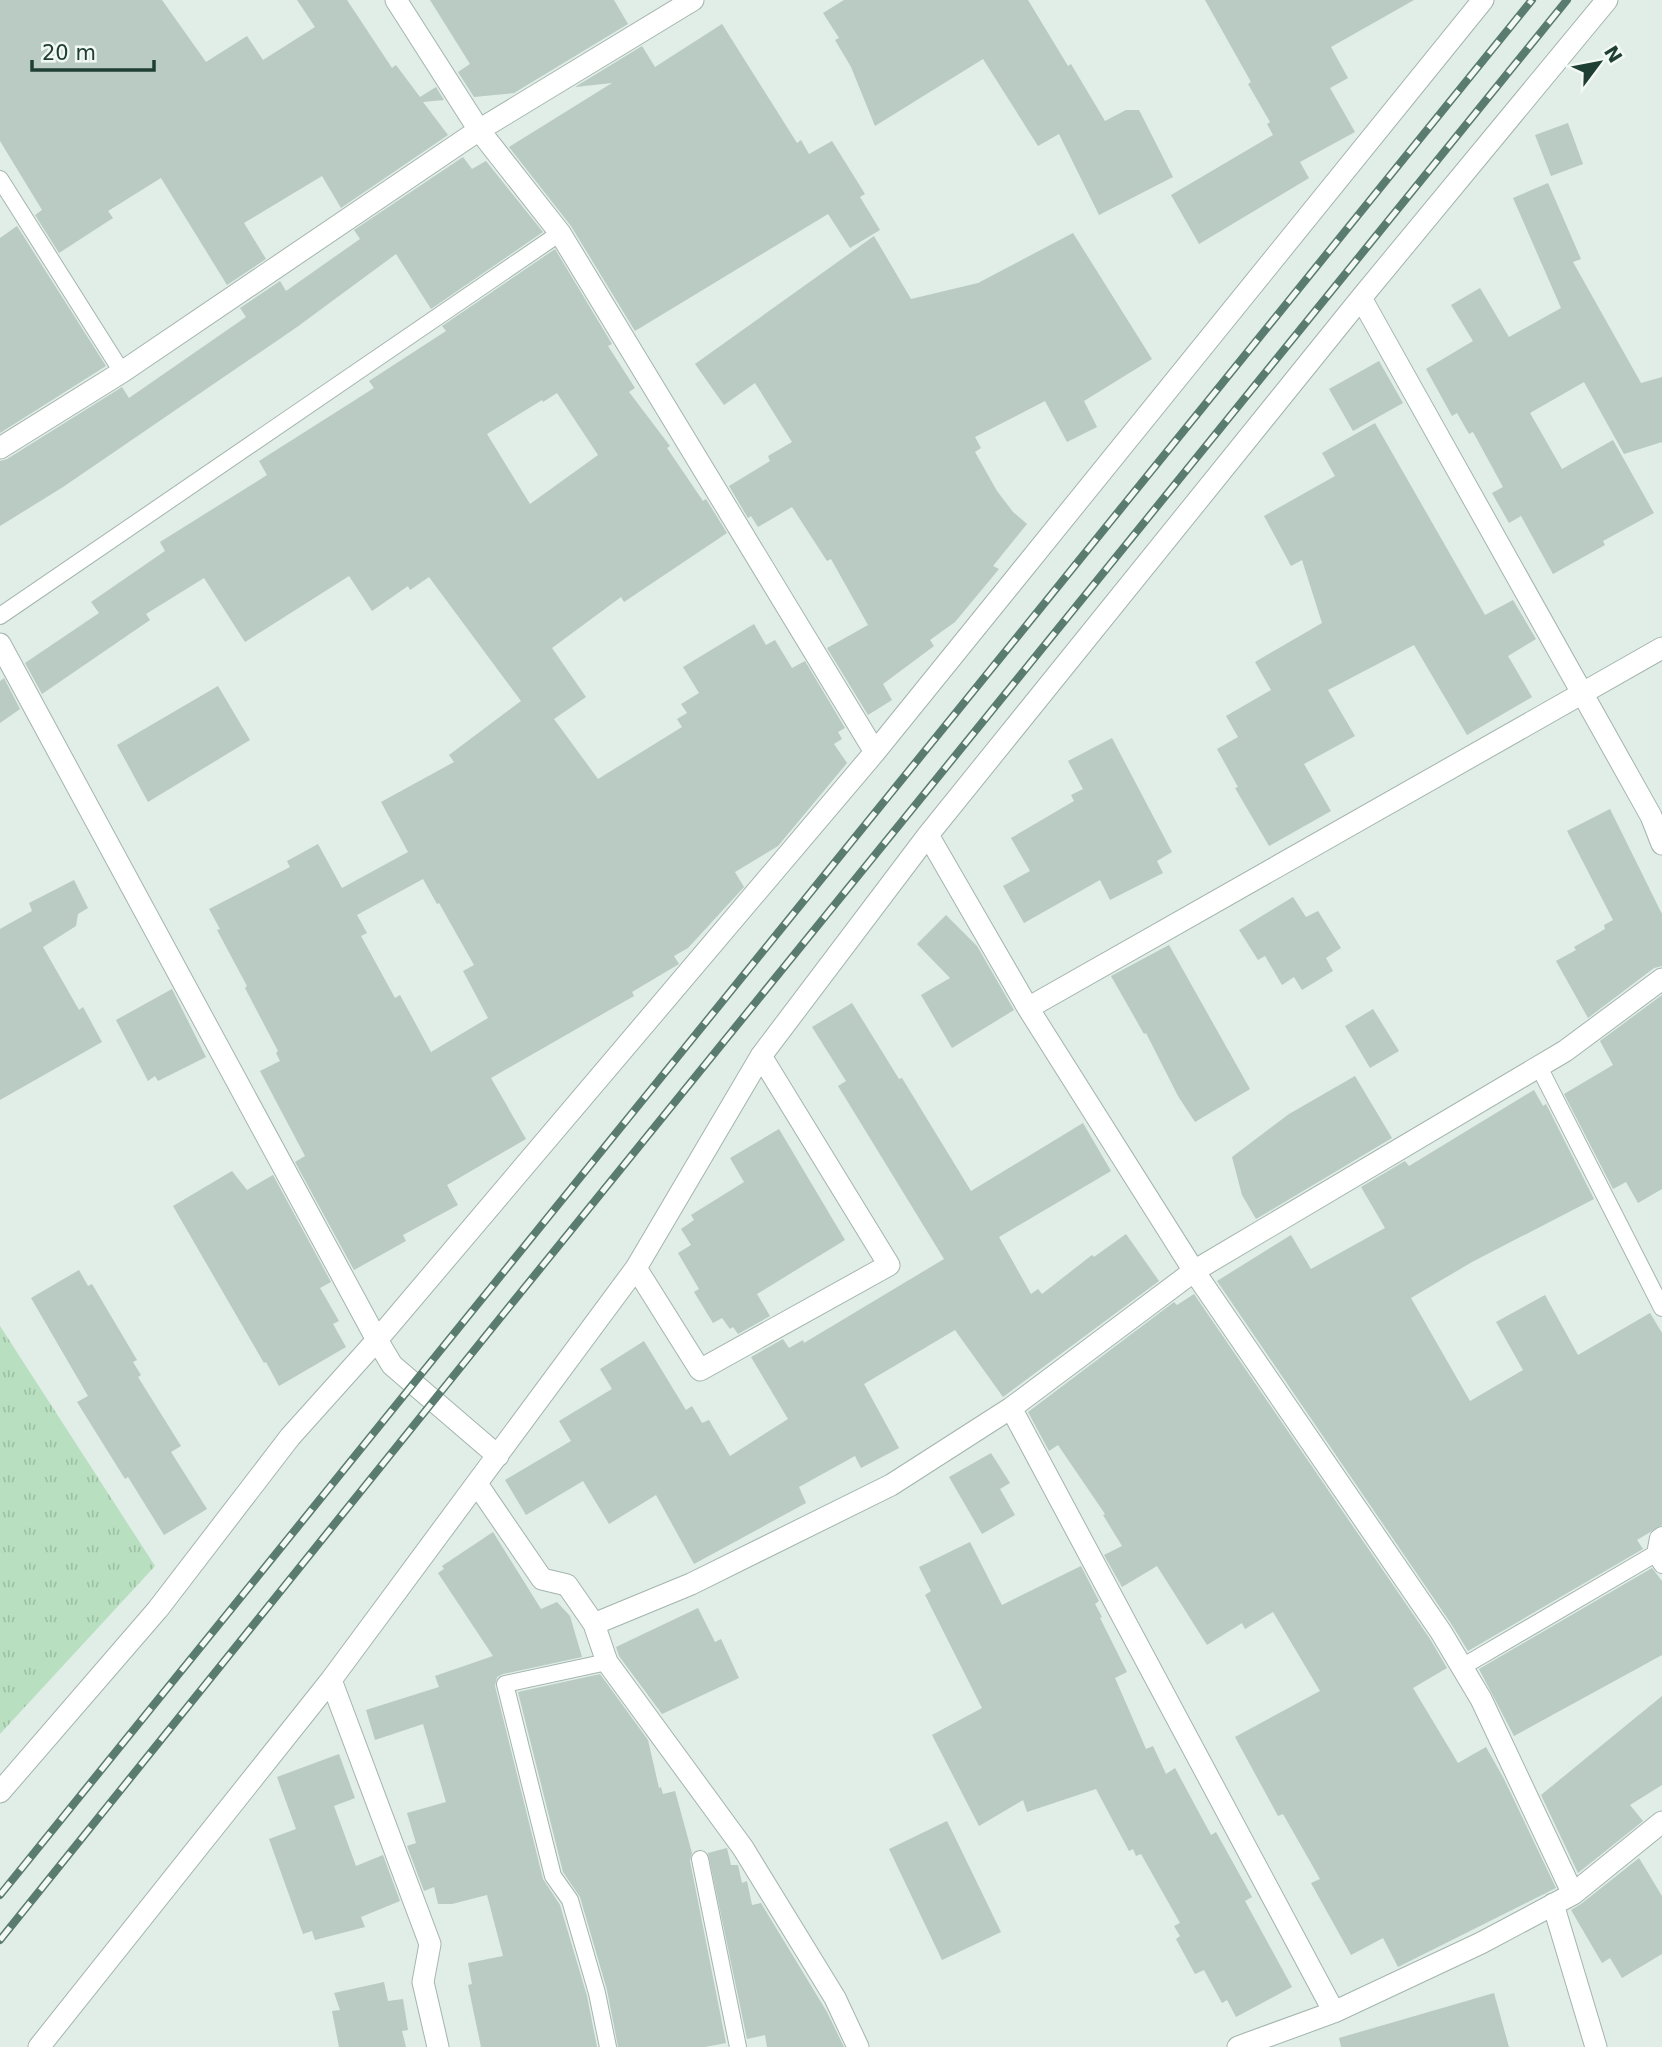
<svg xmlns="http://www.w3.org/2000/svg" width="1662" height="2047" viewBox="0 0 1662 2047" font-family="'DejaVu Sans',sans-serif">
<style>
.grass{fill:url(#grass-tufts)}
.building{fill:#b9cbc2;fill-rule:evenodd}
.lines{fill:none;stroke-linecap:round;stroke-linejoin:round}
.lane-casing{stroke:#a3b5ae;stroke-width:18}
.street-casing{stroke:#a3b5ae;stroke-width:23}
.lane{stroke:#fff;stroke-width:16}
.street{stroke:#fff;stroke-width:21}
.rail-casing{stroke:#5a7b6f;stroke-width:8}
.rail{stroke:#f2f9f5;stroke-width:5;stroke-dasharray:16;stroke-linecap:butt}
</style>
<defs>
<pattern id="grass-tufts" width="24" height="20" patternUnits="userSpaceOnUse" patternTransform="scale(1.75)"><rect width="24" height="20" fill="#b8e0c0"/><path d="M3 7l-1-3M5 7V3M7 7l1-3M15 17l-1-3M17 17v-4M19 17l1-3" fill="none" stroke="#9ec1a6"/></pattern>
</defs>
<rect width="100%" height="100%" fill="#e1ede7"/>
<path class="grass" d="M 0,1326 L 155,1566 L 0,1734 Z"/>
<path class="building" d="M 0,0 L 162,0 L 206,62 L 247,36 L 263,60 L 315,27 L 297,0 L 347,0 L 392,68 L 396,65 L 420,97 L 436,87 L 444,100 L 423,102 L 448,135 L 341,208 L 322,176 L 244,223 L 266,259 L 227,285 L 161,178 L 108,211 L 113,218 L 59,253 L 35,215 L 42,210 L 0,141 Z
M 430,0 L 614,0 L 628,24 L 514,93 L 474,97 L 458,72 L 470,64 Z
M 844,0 L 1028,0 L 1068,66 L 1071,64 L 1105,121 L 1126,110 L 1139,110 L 1173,177 L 1099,215 L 1059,134 L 1038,146 L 983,59 L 875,126 L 851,67 L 835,40 L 839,38 L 823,13 Z
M 1205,0 L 1414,0 L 1331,47 L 1348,78 L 1330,88 L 1355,132 L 1300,162 L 1309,178 L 1199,244 L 1171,195 L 1273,135 L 1267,124 L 1270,122 L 1248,84 L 1251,82 Z
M 722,24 L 797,143 L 801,140 L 809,154 L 832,141 L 865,194 L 860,197 L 880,230 L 850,248 L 828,214 L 635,331 L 571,226 L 509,147 L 612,83 L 575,87 L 642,46 L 655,67 Z
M 1568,123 L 1583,164 L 1551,176 L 1535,135 Z
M 463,157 L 472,169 L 486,161 L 543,232 L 431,309 L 396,254 L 297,327 L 63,487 L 0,526 L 0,461 L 7,459 L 122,387 L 129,398 L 246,317 L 240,308 L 280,281 L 286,291 L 360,239 L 354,230 Z
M 1548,183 L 1581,259 L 1573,262 L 1641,383 L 1662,377 L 1662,442 L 1624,454 L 1584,382 L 1530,413 L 1562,469 L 1613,440 L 1654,513 L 1603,541 L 1605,545 L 1553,574 L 1521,516 L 1509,523 L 1492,493 L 1503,487 L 1473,432 L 1469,434 L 1457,413 L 1452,416 L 1426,369 L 1473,341 L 1451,305 L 1480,288 L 1509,337 L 1561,308 L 1513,198 Z
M 17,226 L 106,366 L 0,433 L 0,238 Z
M 1073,233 L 1152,359 L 1084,401 L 1097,427 L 1067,442 L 1045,401 L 975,437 L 981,448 L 975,452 L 997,491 L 1013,512 L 1027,524 L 993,566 L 999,569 L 955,622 L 930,640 L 934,646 L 883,684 L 892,700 L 868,715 L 827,648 L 868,625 L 831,559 L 827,561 L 792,507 L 758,527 L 751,516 L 748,518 L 729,486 L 770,461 L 768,456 L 792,442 L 755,383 L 724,405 L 695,364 L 874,236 L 911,299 L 978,283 Z
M 555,249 L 612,344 L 608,346 L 635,388 L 629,392 L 670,446 L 667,448 L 703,501 L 706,499 L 727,533 L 624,602 L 621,597 L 552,648 L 586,697 L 554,719 L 598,779 L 682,727 L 677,719 L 687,713 L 681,704 L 699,693 L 683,667 L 754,624 L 766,645 L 775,640 L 792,668 L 805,661 L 845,728 L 838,732 L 842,739 L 834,744 L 847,763 L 778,846 L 735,872 L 744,887 L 688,948 L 674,956 L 679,964 L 632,992 L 634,996 L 491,1078 L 526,1139 L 447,1185 L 458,1205 L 403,1235 L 406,1241 L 354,1270 L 295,1162 L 305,1156 L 260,1071 L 280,1061 L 276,1053 L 278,1051 L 245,988 L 247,986 L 217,930 L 220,929 L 209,909 L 290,867 L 287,861 L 318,844 L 342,888 L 408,852 L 381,802 L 454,762 L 449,755 L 521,701 L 429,577 L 410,590 L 408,586 L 372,611 L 349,576 L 245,642 L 204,578 L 146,614 L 150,620 L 42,694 L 25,663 L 99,613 L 91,602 L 165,551 L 160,542 L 267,475 L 259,461 L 374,388 L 369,381 L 446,331 L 442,326 ZM 557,393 L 598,455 L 530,504 L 487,434 L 542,400 L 543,402 ZM 423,879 L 437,904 L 439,903 L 474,965 L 463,971 L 488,1018 L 431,1052 L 400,995 L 395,998 L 361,936 L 367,933 L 357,915 Z
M 1379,361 L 1403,403 L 1353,431 L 1329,389 Z
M 1375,423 L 1485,615 L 1513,600 L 1536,639 L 1508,656 L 1532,697 L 1467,735 L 1414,645 L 1328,690 L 1355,736 L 1304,764 L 1331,811 L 1269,846 L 1235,788 L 1238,787 L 1217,749 L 1238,737 L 1226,716 L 1271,690 L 1255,662 L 1322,623 L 1302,560 L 1291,566 L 1264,516 L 1335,476 L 1322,453 Z
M 4,678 L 20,709 L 0,723 L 0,681 Z
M 218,686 L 250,740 L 148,802 L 117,745 Z
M 1112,738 L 1172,852 L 1157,861 L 1163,873 L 1110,900 L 1100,880 L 1024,923 L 1003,886 L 1030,871 L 1011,838 L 1074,801 L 1071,795 L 1083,789 L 1068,761 Z
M 1610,809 L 1662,914 L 1662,966 L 1654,968 L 1588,1018 L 1556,961 L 1576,950 L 1574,947 L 1605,929 L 1604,925 L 1613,920 L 1567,831 Z
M 74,880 L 88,908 L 78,914 L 76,926 L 43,947 L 79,1010 L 83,1007 L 102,1042 L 0,1100 L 0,929 L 32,911 L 29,903 Z
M 1293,897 L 1306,917 L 1318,911 L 1341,948 L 1326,958 L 1333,971 L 1302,990 L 1294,977 L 1282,985 L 1265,956 L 1258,960 L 1239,930 Z
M 946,915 L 977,946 L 1014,1010 L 952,1048 L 921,995 L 950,978 L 917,944 Z
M 1169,945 L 1250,1089 L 1195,1122 L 1178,1096 L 1146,1033 L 1144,1034 L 1111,976 Z
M 172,989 L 206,1057 L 158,1081 L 155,1076 L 148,1081 L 116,1020 Z
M 1662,995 L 1662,1189 L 1638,1203 L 1626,1182 L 1613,1189 L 1564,1094 L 1613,1065 L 1600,1041 Z
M 852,1003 L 899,1079 L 902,1078 L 971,1191 L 1083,1123 L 1111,1171 L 999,1237 L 1031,1294 L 1038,1289 L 1042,1294 L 1092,1255 L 1094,1257 L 1126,1234 L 1159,1281 L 1003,1397 L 955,1330 L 864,1384 L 899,1448 L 861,1468 L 855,1456 L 799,1487 L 806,1503 L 694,1564 L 656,1495 L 609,1524 L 583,1481 L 526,1515 L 505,1480 L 571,1441 L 559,1421 L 612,1389 L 600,1369 L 644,1341 L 686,1410 L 692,1406 L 702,1423 L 709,1420 L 730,1456 L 788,1419 L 751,1357 L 783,1339 L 789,1348 L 803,1340 L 804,1343 L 944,1259 L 838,1086 L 846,1081 L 812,1027 Z
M 1373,1009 L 1399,1051 L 1370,1068 L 1345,1026 Z
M 1355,1076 L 1392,1138 L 1256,1219 L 1242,1195 L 1232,1157 L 1289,1114 Z
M 1534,1090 L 1543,1106 L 1546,1104 L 1594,1199 L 1472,1262 L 1411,1298 L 1470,1401 L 1523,1370 L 1496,1322 L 1545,1295 L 1578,1355 L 1650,1313 L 1662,1333 L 1662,1525 L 1637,1540 L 1643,1549 L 1468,1651 L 1452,1625 L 1217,1281 L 1291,1235 L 1311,1269 L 1385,1228 L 1361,1187 L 1405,1161 L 1409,1166 Z
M 779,1129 L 845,1240 L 757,1294 L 770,1316 L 738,1334 L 733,1327 L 730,1329 L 722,1318 L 713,1323 L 694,1292 L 699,1289 L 678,1253 L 691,1245 L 681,1229 L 694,1220 L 691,1215 L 744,1182 L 730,1158 Z
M 232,1171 L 247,1190 L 273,1175 L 331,1282 L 320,1288 L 339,1321 L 333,1324 L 346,1347 L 279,1386 L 266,1362 L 264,1363 L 173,1206 Z
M 79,1270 L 88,1286 L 92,1284 L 137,1360 L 133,1362 L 141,1375 L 138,1377 L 181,1446 L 171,1452 L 207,1509 L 164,1535 L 128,1477 L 125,1479 L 77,1402 L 88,1396 L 31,1298 Z
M 1194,1294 L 1430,1639 L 1447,1668 L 1413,1688 L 1458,1763 L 1486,1747 L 1504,1779 L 1556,1888 L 1398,1967 L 1383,1938 L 1351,1955 L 1311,1883 L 1320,1879 L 1283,1814 L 1278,1816 L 1235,1737 L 1320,1691 L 1273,1612 L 1245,1629 L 1242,1623 L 1207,1645 L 1157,1566 L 1122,1587 L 1104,1555 L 1122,1546 L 1103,1515 L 1105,1514 L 1058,1445 L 1049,1451 L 1028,1412 L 1174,1302 L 1177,1305 Z
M 991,1453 L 1010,1483 L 1000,1489 L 1015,1515 L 982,1534 L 949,1477 Z
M 493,1532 L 541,1609 L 557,1602 L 570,1616 L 582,1657 L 503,1674 L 497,1677 L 495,1686 L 543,1879 L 560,1905 L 587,1996 L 597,2047 L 481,2047 L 468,1985 L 472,1984 L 468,1963 L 503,1956 L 487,1895 L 452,1904 L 438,1904 L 434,1887 L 424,1891 L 407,1846 L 416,1843 L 407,1813 L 446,1802 L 423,1724 L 375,1740 L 366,1710 L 439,1687 L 435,1676 L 493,1656 L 438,1573 L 444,1569 L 442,1566 Z
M 970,1542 L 1002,1605 L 1081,1566 L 1099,1601 L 1095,1604 L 1102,1617 L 1100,1618 L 1127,1672 L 1115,1678 L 1146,1749 L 1153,1746 L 1166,1774 L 1175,1768 L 1211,1835 L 1216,1832 L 1252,1897 L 1245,1901 L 1292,1987 L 1236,2017 L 1227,2000 L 1222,2003 L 1204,1970 L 1195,1974 L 1176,1939 L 1180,1936 L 1174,1926 L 1180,1923 L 1141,1854 L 1136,1856 L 1133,1849 L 1129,1851 L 1096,1789 L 1027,1812 L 1023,1800 L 979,1826 L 932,1735 L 982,1708 L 925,1595 L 931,1591 L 919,1567 Z
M 1652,1568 L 1662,1581 L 1662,1655 L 1514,1736 L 1479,1669 Z
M 698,1608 L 715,1642 L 721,1639 L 739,1678 L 662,1714 L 619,1656 L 616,1647 Z
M 600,1674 L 648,1740 L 659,1788 L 661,1787 L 663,1794 L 675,1791 L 692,1853 L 690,1861 L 726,2043 L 705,2047 L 618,2047 L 607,1990 L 580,1897 L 563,1872 L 518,1692 Z
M 1662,1696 L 1662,1785 L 1630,1805 L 1643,1821 L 1578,1873 L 1541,1795 Z
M 339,1754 L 355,1798 L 334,1806 L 356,1866 L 383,1855 L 400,1901 L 361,1917 L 365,1927 L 315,1940 L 312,1931 L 303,1934 L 269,1839 L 296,1829 L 277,1777 Z
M 947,1821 L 1001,1932 L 942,1960 L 889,1849 Z
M 727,1848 L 731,1865 L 738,1865 L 742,1883 L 747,1881 L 752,1905 L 761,1903 L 827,2012 L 844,2047 L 767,2047 L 765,2035 L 747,2039 L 708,1853 Z
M 1639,1858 L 1662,1896 L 1662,1954 L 1622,1978 L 1610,1958 L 1602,1963 L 1571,1910 L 1581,1904 Z
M 384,1982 L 388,2001 L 403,1999 L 408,2030 L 402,2031 L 406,2047 L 339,2047 L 332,2011 L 340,2010 L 334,1993 Z
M 1494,1993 L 1509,2047 L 1341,2047 L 1339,2038 Z"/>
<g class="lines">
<defs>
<path id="lane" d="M 0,179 L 122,372
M 0,616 L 560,233
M 1539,1067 L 1662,1308
M 1662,1535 L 1658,1538 L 1655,1554 L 1662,1565
M 607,1662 L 505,1684 L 553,1876 L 570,1900 L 597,1993 L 608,2047
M 1462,1667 L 1655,1554
M 700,1859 L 738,2047"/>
<path id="street" d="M 396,0 L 479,130 L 560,233 L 875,752
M 1361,298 L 1651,816 L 1662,844
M 0,448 L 122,372 L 479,130 L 693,0
M 0,644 L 377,1340 L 392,1365 L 498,1456
M 928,835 L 1028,1008 L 1194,1271 L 1441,1632 L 1481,1699 L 1573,1894
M 1028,1008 L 1662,648
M 636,1268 L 700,1370 L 889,1265 L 761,1056
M 1011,1408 L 1334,2012
M 477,1484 L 542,1579 L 567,1585 L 594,1624 L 607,1662 L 743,1848 L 835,1998 L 858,2047
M 594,1624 L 691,1584 L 891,1485 L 1011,1408 L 1194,1271 L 1565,1051 L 1662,979
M 331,1680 L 430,1944 L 423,1982 L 438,2047
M 0,1792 L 158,1609 L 290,1437 L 377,1340 L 875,752 L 1483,0
M 1553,1904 L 1596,2047
M 39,2047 L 331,1680 L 636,1268 L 761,1056 L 928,835 L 1361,298 L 1607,0
M 1238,2047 L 1334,2012 L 1481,1943 L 1573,1894 L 1662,1822"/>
</defs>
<use href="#lane" class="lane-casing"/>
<use href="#street" class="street-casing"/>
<use href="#lane" class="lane"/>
<use href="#street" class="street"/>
<defs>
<path id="rail" d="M 0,1895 L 1532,0
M 0,1940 L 513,1302 L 1567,0"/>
</defs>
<use href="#rail" class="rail-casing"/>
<use href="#rail" class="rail"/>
</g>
<g transform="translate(1599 63) rotate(58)" stroke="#f2f9f5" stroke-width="5" paint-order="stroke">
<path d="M0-5L12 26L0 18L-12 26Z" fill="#203f34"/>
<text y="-10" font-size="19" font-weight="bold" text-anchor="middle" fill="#203f34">N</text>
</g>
<path d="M32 60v10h122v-10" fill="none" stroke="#203f34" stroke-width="3.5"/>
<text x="42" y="60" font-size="21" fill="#203f34" stroke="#f2f9f5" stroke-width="5" paint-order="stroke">20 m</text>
</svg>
